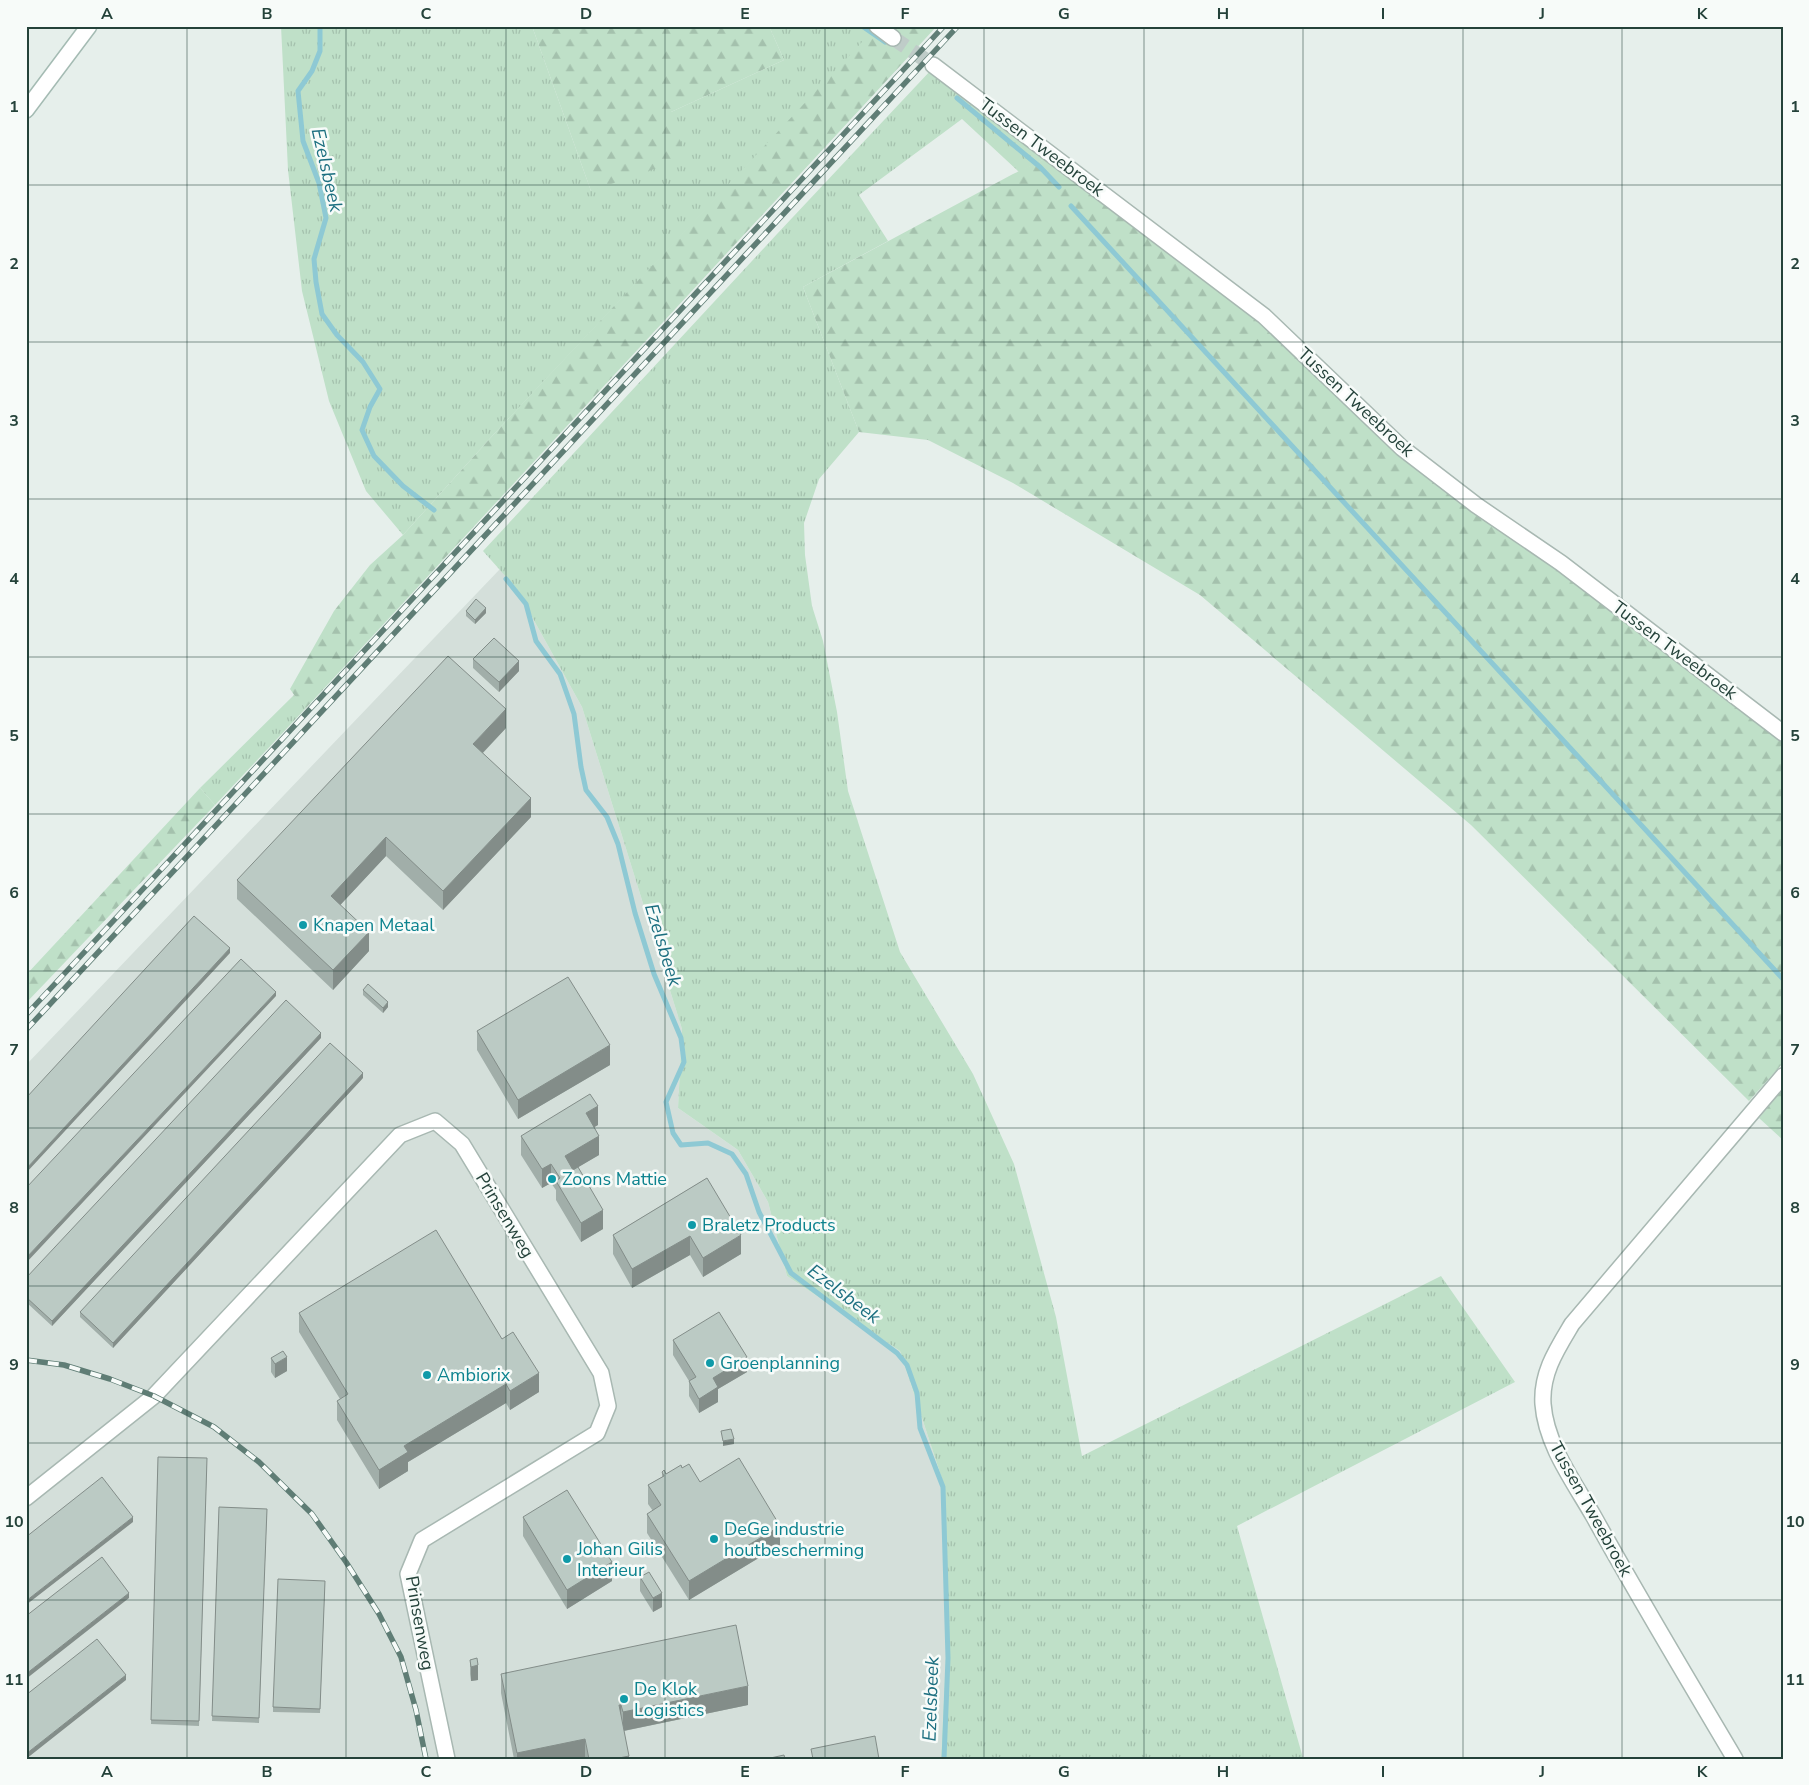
<svg xmlns="http://www.w3.org/2000/svg" width="1809" height="1785" viewBox="0 0 1809 1785" font-family="'Nunito Sans',sans-serif">
<style>
.built{fill:#d4dfda}
.grass{fill:url(#grass-tufts)}
.forest{fill:url(#forest-firs)}
.lines{fill:none;stroke-linecap:round;stroke-linejoin:round}
.stream{stroke:#8ec9d4;stroke-width:5}
.street-tunnel{stroke:#bfccc8;stroke-width:15;stroke-dasharray:15 8;stroke-linecap:butt}
.street-casing{stroke:#a8b8b2;stroke-width:18}
.secondary-casing{stroke:#a4bbb3;stroke-width:18}
.street{stroke:#fff;stroke-width:15}
.secondary{stroke:#fff;stroke-width:15}
.rail-casing{stroke:#5f7d75;stroke-width:5.5}
.rail{stroke:#f7fbf9;stroke-width:4;stroke-dasharray:11;stroke-linecap:butt}
.wall{fill:#a1aea9}
.shaded-wall{fill:#838d89}
.building{fill:#bbcac4;stroke:#838d89}
.grid{fill:none;stroke:#24423a;stroke-width:1;stroke-opacity:0.55}
.culture-dot{fill:#0f9aa8;stroke:#f7fbf9;stroke-width:2}
.labels{text-anchor:middle;dominant-baseline:central;stroke-width:5;stroke-linejoin:round;paint-order:stroke}
.street-label{font-size:18px;fill:#24423a;stroke:#f7fbf9}
.culture-label{font-size:18px;fill:#0d838f;stroke:#f7fbf9;text-anchor:start}
.water-label{font-size:19px;font-style:italic;fill:#1c6f80;stroke:#f7fbf9}
.neatline{fill:none;stroke:#24423a;stroke-width:2}
.grid-label{font-size:16px;text-anchor:middle;font-weight:bold;fill:#24423a}
</style>
<defs>
<pattern id="grass-tufts" width="24" height="20" patternUnits="userSpaceOnUse" patternTransform="scale(1.25)"><rect width="24" height="20" fill="#bfe0c8"/><path d="M3 7l-1-3M5 7V3M7 7l1-3M15 17l-1-3M17 17v-4M19 17l1-3" fill="none" stroke="#a4c1ad"/></pattern>
<pattern id="forest-firs" width="22" height="20" patternUnits="userSpaceOnUse" patternTransform="scale(1.25)"><rect width="22" height="20" fill="#bfe0c8"/><path d="M5 1l3.5 6h-7zM16 11l3.5 6h-7z" fill="#a4c1ad"/></pattern>
</defs>
<rect width="100%" height="100%" fill="#e6efeb"/>
<path class="built" d="M 500,569 L 516,588 L 582,707 L 682,1029 L 678,1108 L 738,1150 L 768,1202 L 787,1276 L 900,1351 L 945,1488 L 946,1655 L 941,1759 L 26,1759 L 26,1065 Z"/>
<path class="grass" d="M 281,26 L 532,26 L 591,191 L 671,112 L 784,60 L 769,26 L 863,26 L 872,33 L 494,434 L 403,535 L 366,491 L 329,401 L 302,291 L 288,170 Z
M 932,69 L 1049,157 L 1019,172 L 962,119 L 859,195 L 888,241 L 803,287 L 859,432 L 819,479 L 804,523 L 805,555 L 812,606 L 823,641 L 837,712 L 848,791 L 900,952 L 973,1074 L 1014,1164 L 1056,1317 L 1082,1456 L 1441,1276 L 1515,1382 L 1237,1526 L 1303,1758 L 1301,1759 L 941,1759 L 946,1655 L 945,1488 L 900,1351 L 787,1276 L 768,1202 L 738,1150 L 678,1108 L 682,1029 L 582,707 L 516,588 L 483,551 L 777,234 Z
M 294,695 L 306,708 L 215,805 L 200,788 Z"/>
<path class="forest" d="M 532,26 L 769,26 L 784,60 L 671,112 L 686,158 L 591,191 Z
M 877,26 L 937,26 L 306,708 L 299,702 L 290,689 L 334,611 L 370,565 L 403,535 L 494,434 Z
M 1049,157 L 1263,322 L 1403,458 L 1445,491 L 1518,540 L 1681,662 L 1783,741 L 1783,1063 L 1749,1101 L 1471,825 L 1200,595 L 1013,483 L 928,440 L 859,432 L 803,287 L 1013,174 Z
M 200,788 L 215,805 L 26,1003 L 26,975 Z
M 1783,1089 L 1783,1140 L 1759,1118 Z"/>
<g class="lines">
<path class="stream" d="M 320,26 L 320,51 L 312,71 L 298,91 L 303,141 L 319,183 L 326,218 L 314,259 L 316,282 L 322,314 L 337,335 L 363,362 L 380,389 L 370,407 L 362,430 L 374,456 L 403,486 L 434,510
M 862,26 L 885,42
M 957,98 L 1040,167 L 1059,187
M 1071,206 L 1783,979
M 506,579 L 526,604 L 536,641 L 560,674 L 574,714 L 581,767 L 586,790 L 607,817 L 618,844 L 635,913 L 654,974 L 681,1038 L 684,1062 L 666,1102 L 673,1133 L 681,1145 L 708,1143 L 732,1154 L 746,1174 L 759,1212 L 791,1273 L 897,1353 L 907,1365 L 917,1393 L 920,1428 L 943,1487 L 948,1658 L 944,1759"/>
<path class="street-tunnel" d="M 893,38 L 933,65"/>
<defs>
<path id="street" d="M 877,26 L 893,38
M 933,65 L 1264,316 L 1402,448 L 1476,505 L 1561,563 L 1783,733
M 26,1498 L 154,1396 L 400,1135 L 435,1121 L 462,1144 L 601,1373 L 608,1406 L 597,1433 L 422,1540 L 408,1574 L 447,1759
M 1735,1759 C 1687,1678 1639,1598 1594,1517 C 1574,1482 1546,1445 1543,1404 C 1541,1373 1557,1349 1572,1324 L 1783,1076"/>
<path id="secondary" d="M 26,110 L 89,26"/>
</defs>
<use href="#street" class="street-casing"/>
<use href="#secondary" class="secondary-casing"/>
<use href="#street" class="street"/>
<use href="#secondary" class="secondary"/>
<defs>
<path id="rail" d="M 26,1015 L 944,26
M 26,1030 L 958,26
M 26,1360 L 64,1365 L 110,1379 L 154,1396 L 214,1427 L 259,1462 L 312,1514 L 346,1562 L 379,1614 L 401,1657 L 416,1710 L 426,1759"/>
</defs>
<use href="#rail" class="rail-casing"/>
<use href="#rail" class="rail"/>
</g>
<path class="wall" d="M 466,611 L 486,613 L 475,624 L 466,616 Z
M 473,659 L 519,671 L 499,692 L 473,668 Z
M 506,728 L 483,753 L 531,817 L 443,910 L 386,856 L 340,905 L 369,951 L 333,990 L 237,899 L 237,880 Z
M 363,990 L 388,1007 L 383,1013 L 363,995 Z
M 477,1031 L 610,1065 L 518,1119 L 477,1050 Z
M 321,1038 L 52,1326 L 26,1302 L 26,1278 Z
M 363,1078 L 113,1348 L 80,1317 L 80,1312 Z
M 598,1125 L 594,1127 L 599,1155 L 578,1167 L 603,1229 L 581,1242 L 556,1200 L 556,1190 L 551,1183 L 542,1188 L 521,1155 L 521,1136 Z
M 707,1178 L 741,1254 L 703,1277 L 690,1255 L 632,1288 L 613,1254 L 613,1235 Z
M 299,1313 L 502,1339 L 539,1392 L 510,1410 L 506,1403 L 408,1462 L 408,1471 L 379,1489 L 337,1420 L 337,1401 L 340,1399 L 299,1332 Z
M 673,1340 L 747,1372 L 718,1389 L 718,1402 L 699,1413 L 689,1396 L 689,1381 L 673,1355 Z
M 271,1358 L 287,1371 L 275,1378 L 271,1372 Z
M 158,1457 L 207,1458 L 199,1726 L 151,1724 Z
M 682,1468 L 780,1545 L 689,1600 L 647,1533 L 647,1514 L 653,1511 L 648,1504 L 648,1485 L 662,1477 L 662,1472 L 666,1474 Z
M 219,1507 L 267,1509 L 259,1723 L 212,1721 Z
M 523,1517 L 612,1581 L 567,1609 L 523,1536 Z
M 640,1577 L 662,1607 L 653,1612 L 640,1591 Z
M 325,1581 L 320,1713 L 273,1712 L 273,1707 Z
M 470,1660 L 478,1680 L 471,1681 L 470,1674 Z
M 501,1674 L 748,1705 L 624,1731 L 629,1759 L 585,1759 L 585,1758 L 580,1759 L 514,1759 L 501,1693 Z"/>
<path class="shaded-wall" d="M 486,608 L 486,613 L 475,624 L 475,620 Z
M 519,661 L 519,671 L 499,692 L 499,682 Z
M 506,709 L 506,728 L 473,763 L 473,744 Z
M 531,798 L 531,817 L 443,910 L 443,891 Z
M 386,837 L 386,856 L 331,915 L 331,896 Z
M 369,932 L 369,951 L 333,990 L 333,970 Z
M 230,948 L 230,953 L 26,1173 L 26,1169 Z
M 276,992 L 276,996 L 26,1263 L 26,1258 Z
M 388,1002 L 388,1007 L 383,1013 L 383,1008 Z
M 321,1033 L 321,1038 L 52,1326 L 52,1321 Z
M 610,1045 L 610,1065 L 518,1119 L 518,1100 Z
M 363,1073 L 363,1078 L 113,1348 L 113,1343 Z
M 598,1106 L 598,1125 L 586,1132 L 586,1113 Z
M 599,1136 L 599,1155 L 565,1175 L 565,1156 Z
M 551,1164 L 551,1183 L 542,1188 L 542,1169 Z
M 603,1210 L 603,1229 L 581,1242 L 581,1223 Z
M 741,1235 L 741,1254 L 703,1277 L 703,1258 Z
M 690,1236 L 690,1255 L 632,1288 L 632,1269 Z
M 287,1357 L 287,1371 L 275,1378 L 275,1364 Z
M 747,1357 L 747,1372 L 718,1389 L 718,1402 L 699,1413 L 699,1399 L 713,1378 Z
M 539,1373 L 539,1392 L 510,1410 L 510,1391 Z
M 506,1384 L 506,1403 L 408,1462 L 408,1471 L 379,1489 L 379,1470 L 404,1446 Z
M 734,1439 L 734,1444 L 723,1446 L 723,1441 Z
M 133,1517 L 133,1522 L 26,1605 L 26,1601 Z
M 780,1526 L 780,1545 L 689,1600 L 689,1581 Z
M 612,1562 L 612,1581 L 567,1609 L 567,1590 Z
M 129,1593 L 129,1598 L 26,1679 L 26,1674 Z
M 662,1593 L 662,1607 L 653,1612 L 653,1598 Z
M 478,1665 L 478,1680 L 471,1681 L 471,1667 Z
M 126,1675 L 126,1680 L 26,1759 L 26,1754 Z
M 748,1686 L 748,1705 L 623,1731 L 623,1712 Z
M 619,1705 L 621,1705 L 621,1724 Z
M 585,1739 L 585,1758 L 580,1759 L 517,1759 L 517,1753 Z
M 629,1756 L 629,1759 L 614,1759 Z"/>
<path class="building" d="M 476,599 L 486,608 L 475,620 L 466,611 Z
M 494,638 L 519,661 L 499,682 L 473,659 Z
M 448,656 L 506,709 L 473,744 L 531,798 L 443,891 L 386,837 L 331,896 L 369,932 L 333,970 L 237,880 Z
M 194,916 L 230,948 L 26,1169 L 26,1098 Z
M 241,959 L 276,992 L 26,1258 L 26,1188 Z
M 568,977 L 610,1045 L 518,1100 L 477,1031 Z
M 368,984 L 388,1002 L 383,1008 L 363,990 Z
M 286,1000 L 321,1033 L 52,1321 L 26,1297 L 26,1278 Z
M 330,1043 L 363,1073 L 113,1343 L 80,1312 Z
M 590,1094 L 598,1106 L 586,1113 L 599,1136 L 565,1156 L 573,1170 L 578,1167 L 603,1210 L 581,1223 L 556,1181 L 560,1178 L 551,1164 L 542,1169 L 521,1136 Z
M 707,1178 L 741,1235 L 703,1258 L 690,1236 L 632,1269 L 613,1235 Z
M 436,1230 L 502,1339 L 513,1332 L 539,1373 L 510,1391 L 506,1384 L 404,1446 L 408,1452 L 379,1470 L 337,1401 L 348,1394 L 299,1313 Z
M 719,1312 L 747,1357 L 713,1378 L 718,1387 L 699,1399 L 689,1381 L 696,1377 L 673,1340 Z
M 283,1351 L 287,1357 L 275,1364 L 271,1358 Z
M 731,1429 L 734,1439 L 723,1441 L 721,1431 Z
M 158,1457 L 207,1458 L 199,1721 L 151,1720 Z
M 739,1458 L 780,1526 L 689,1581 L 647,1514 L 661,1505 L 648,1485 L 664,1476 L 662,1472 L 664,1470 L 666,1474 L 681,1465 L 682,1468 L 689,1464 L 700,1482 Z
M 102,1477 L 133,1517 L 26,1601 L 26,1537 Z
M 567,1490 L 612,1562 L 567,1590 L 523,1517 Z
M 219,1507 L 267,1509 L 259,1718 L 212,1716 Z
M 102,1557 L 129,1593 L 26,1674 L 26,1616 Z
M 649,1572 L 662,1593 L 653,1598 L 640,1577 Z
M 278,1579 L 325,1581 L 320,1709 L 273,1707 Z
M 736,1625 L 748,1686 L 623,1712 L 621,1705 L 619,1705 L 629,1756 L 614,1759 L 589,1759 L 585,1739 L 517,1753 L 501,1674 Z
M 97,1639 L 126,1675 L 26,1754 L 26,1695 Z
M 477,1658 L 478,1665 L 471,1667 L 470,1660 Z
M 875,1736 L 879,1759 L 813,1759 L 811,1749 Z
M 784,1755 L 785,1759 L 766,1759 Z"/>
<path class="grid" d="M 187,26 L 187,1759M 346,26 L 346,1759M 506,26 L 506,1759M 665,26 L 665,1759M 825,26 L 825,1759M 984,26 L 984,1759M 1144,26 L 1144,1759M 1303,26 L 1303,1759M 1463,26 L 1463,1759M 1622,26 L 1622,1759M 26,185 L 1783,185M 26,342 L 1783,342M 26,499 L 1783,499M 26,657 L 1783,657M 26,814 L 1783,814M 26,971 L 1783,971M 26,1128 L 1783,1128M 26,1286 L 1783,1286M 26,1443 L 1783,1443M 26,1600 L 1783,1600"/>
<g class="culture-dot">
<circle cx="303" cy="925" r="5"/>
<circle cx="552" cy="1179" r="5"/>
<circle cx="692" cy="1225" r="5"/>
<circle cx="710" cy="1363" r="5"/>
<circle cx="427" cy="1375" r="5"/>
<circle cx="714" cy="1539" r="5"/>
<circle cx="567" cy="1559" r="5"/>
<circle cx="624" cy="1699" r="5"/>
</g>
<g class="labels">
<g class="street-label">
<text transform="translate(1042 147) rotate(37)">Tussen Tweebroek</text>
<text transform="translate(1356 402) rotate(43)">Tussen Tweebroek</text>
<text transform="translate(1675 650) rotate(37)">Tussen Tweebroek</text>
<text transform="translate(505 1215) rotate(59)">Prinsenweg</text>
<text transform="translate(1591 1509) rotate(61)">Tussen Tweebroek</text>
<text transform="translate(420 1623) rotate(80)">Prinsenweg</text>
</g>
<g class="culture-label">
<text x="313" y="925">Knapen Metaal</text>
<text x="562" y="1179">Zoons Mattie</text>
<text x="702" y="1225">Braletz Products</text>
<text x="720" y="1363">Groenplanning</text>
<text x="437" y="1375">Ambiorix</text>
<text x="724" y="1529">DeGe industrie<tspan x="724" dy="21">houtbescherming</tspan></text>
<text x="577" y="1549">Johan Gilis<tspan x="577" dy="21">Interieur</tspan></text>
<text x="634" y="1689">De Klok<tspan x="634" dy="21">Logistics</tspan></text>
</g>
<g class="water-label">
<text transform="translate(327 170) rotate(77)">Ezelsbeek</text>
<text transform="translate(663 945) rotate(73)">Ezelsbeek</text>
<text transform="translate(844 1294) rotate(37)">Ezelsbeek</text>
<text transform="translate(931 1699) rotate(-88)">Ezelsbeek</text>
</g>
</g>
<rect width="1809" height="1785" fill="none" stroke="#f7fbf9" stroke-width="55"/>
<rect x="28" y="28" width="1754" height="1730" class="neatline"/>
<g class="grid-label">
<text x="107" y="19">A</text>
<text x="267" y="19">B</text>
<text x="426" y="19">C</text>
<text x="586" y="19">D</text>
<text x="745" y="19">E</text>
<text x="905" y="19">F</text>
<text x="1064" y="19">G</text>
<text x="1223" y="19">H</text>
<text x="1383" y="19">I</text>
<text x="1542" y="19">J</text>
<text x="1702" y="19">K</text>
<text x="14" y="112">1</text>
<text x="1795" y="112">1</text>
<text x="14" y="269">2</text>
<text x="1795" y="269">2</text>
<text x="14" y="426">3</text>
<text x="1795" y="426">3</text>
<text x="14" y="584">4</text>
<text x="1795" y="584">4</text>
<text x="14" y="741">5</text>
<text x="1795" y="741">5</text>
<text x="14" y="898">6</text>
<text x="1795" y="898">6</text>
<text x="14" y="1055">7</text>
<text x="1795" y="1055">7</text>
<text x="14" y="1213">8</text>
<text x="1795" y="1213">8</text>
<text x="14" y="1370">9</text>
<text x="1795" y="1370">9</text>
<text x="14" y="1527">10</text>
<text x="1795" y="1527">10</text>
<text x="14" y="1685">11</text>
<text x="1795" y="1685">11</text>
<text x="107" y="1777">A</text>
<text x="267" y="1777">B</text>
<text x="426" y="1777">C</text>
<text x="586" y="1777">D</text>
<text x="745" y="1777">E</text>
<text x="905" y="1777">F</text>
<text x="1064" y="1777">G</text>
<text x="1223" y="1777">H</text>
<text x="1383" y="1777">I</text>
<text x="1542" y="1777">J</text>
<text x="1702" y="1777">K</text>
</g>
</svg>
